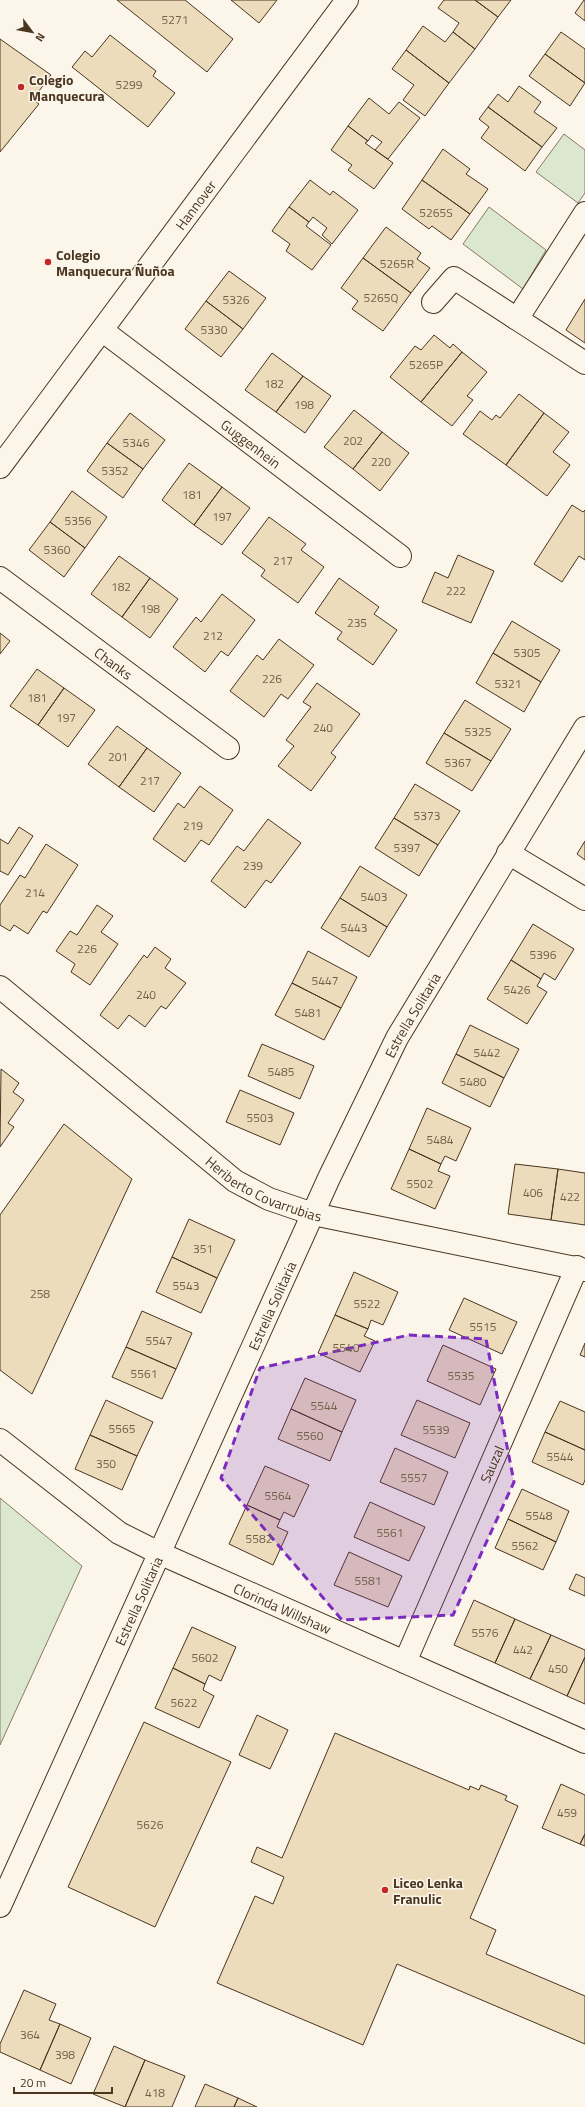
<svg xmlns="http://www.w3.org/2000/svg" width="585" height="2107" viewBox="0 0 585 2107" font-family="'Titillium Web',sans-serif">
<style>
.green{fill:#dce7d0;stroke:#887966}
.building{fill:#ecdcbc;stroke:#4a3520}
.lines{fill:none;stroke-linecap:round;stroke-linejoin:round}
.street-casing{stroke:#4a3520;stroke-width:24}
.street{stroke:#fbf6e9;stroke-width:22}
.marked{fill:#7b2cbf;fill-opacity:0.2;stroke:#7b2cbf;stroke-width:3;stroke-dasharray:8 5;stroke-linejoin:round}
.poi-dot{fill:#c62828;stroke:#fbf6e9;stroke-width:1.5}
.labels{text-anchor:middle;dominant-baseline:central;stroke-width:3;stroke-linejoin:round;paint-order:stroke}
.number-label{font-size:12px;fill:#725f47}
.poi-label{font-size:14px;font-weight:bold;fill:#4a3520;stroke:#fbf6e9;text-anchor:start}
.street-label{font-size:14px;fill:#4a3520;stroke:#fbf6e9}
</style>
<rect width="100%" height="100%" fill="#fbf6e9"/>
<path class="green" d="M 564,134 L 585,150 L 585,193 L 578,203 L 536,172 Z
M 489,207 L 546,250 L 523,289 L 463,244 Z
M 0,1498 L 82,1566 L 0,1745 Z"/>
<path class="building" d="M 117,0 L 185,0 L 233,39 L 207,72 Z
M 231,0 L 277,0 L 259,23 Z
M 444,0 L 475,0 L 498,17 L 475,49 L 453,32 L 459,23 L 438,8 Z
M 475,0 L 511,0 L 498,17 Z
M 584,0 L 585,0 L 585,21 L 575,13 Z
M 423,26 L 445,42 L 453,32 L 475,49 L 449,83 L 406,50 Z
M 561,32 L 585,49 L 585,83 L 545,54 Z
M 110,35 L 156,71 L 153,76 L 175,93 L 148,127 L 72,67 L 85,51 L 92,57 Z
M 0,39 L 51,75 L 33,99 L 39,104 L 0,152 Z
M 406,50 L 449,83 L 425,116 L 403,100 L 414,85 L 392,69 Z
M 545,54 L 585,83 L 570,106 L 529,76 Z
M 519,86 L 541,102 L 534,112 L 557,128 L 542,147 L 488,107 L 498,94 L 508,102 Z
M 369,98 L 389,114 L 399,102 L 420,118 L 388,159 L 375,150 L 382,142 L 372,135 L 368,141 L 348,126 Z
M 488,107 L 542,147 L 525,171 L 481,138 L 489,127 L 479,119 Z
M 348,126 L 368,141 L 365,143 L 393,163 L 374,189 L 348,170 L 352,165 L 331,150 Z
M 443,149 L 470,169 L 466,174 L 488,189 L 470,214 L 422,180 Z
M 310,180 L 330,195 L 333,191 L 358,210 L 332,244 L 322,235 L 327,228 L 313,217 L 309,222 L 289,207 Z
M 422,180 L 470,214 L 451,240 L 432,226 L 429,229 L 402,209 Z
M 289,207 L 309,222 L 306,226 L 331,245 L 312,270 L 286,251 L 290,244 L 272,231 Z
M 386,227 L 421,253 L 417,259 L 430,268 L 411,293 L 363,258 Z
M 363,258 L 411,293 L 383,331 L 352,309 L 358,301 L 341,288 Z
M 229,271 L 266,298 L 243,329 L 206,301 Z
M 585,299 L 585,343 L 566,330 Z
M 206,301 L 243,329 L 221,357 L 185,329 Z
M 434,335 L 450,348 L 453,344 L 462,352 L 421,402 L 390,377 L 415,346 L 421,350 Z
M 462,352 L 487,372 L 467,396 L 473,400 L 452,426 L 421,402 Z
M 272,353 L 303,376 L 276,412 L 245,390 Z
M 303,376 L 331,396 L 305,433 L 276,412 Z
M 519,394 L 544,413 L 506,465 L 463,434 L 480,411 L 492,420 L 496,415 L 500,418 Z
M 354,410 L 382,432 L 353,469 L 324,447 Z
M 130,413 L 165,440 L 143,469 L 107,443 Z
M 544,413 L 569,432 L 553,452 L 570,465 L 547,496 L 506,465 Z
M 382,432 L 409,453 L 380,491 L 353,469 Z
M 107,443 L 143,469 L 123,498 L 87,471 Z
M 189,463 L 222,487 L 194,525 L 162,500 Z
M 222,487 L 250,508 L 222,545 L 194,525 Z
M 72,491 L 107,517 L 85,548 L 50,522 Z
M 572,505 L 583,512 L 585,510 L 585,560 L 579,556 L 562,582 L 534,564 Z
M 269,517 L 306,544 L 301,550 L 324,567 L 298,603 L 261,576 L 265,570 L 242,553 Z
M 50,522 L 85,548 L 64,577 L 29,550 Z
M 458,555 L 494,571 L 471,623 L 422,602 L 435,572 L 448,578 Z
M 119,556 L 150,578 L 122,617 L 91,594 Z
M 150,578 L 178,599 L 150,638 L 122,617 Z
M 339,578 L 379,607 L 374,614 L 397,630 L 373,665 L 337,639 L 342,632 L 315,613 Z
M 222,594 L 255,620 L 228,656 L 221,651 L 205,672 L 173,647 L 196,617 L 201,622 Z
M 512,621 L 560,650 L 541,682 L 493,653 Z
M 0,633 L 10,641 L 0,654 Z
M 279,639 L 314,665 L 288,699 L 281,694 L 264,717 L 230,691 L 257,655 L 263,660 Z
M 493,653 L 541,682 L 524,712 L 476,683 Z
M 37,669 L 64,688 L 38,725 L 10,706 Z
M 317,683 L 360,714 L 331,753 L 336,757 L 311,791 L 278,766 L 294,746 L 286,740 L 311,707 L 303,702 Z
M 64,688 L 95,710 L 68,747 L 38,725 Z
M 465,700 L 511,729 L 491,761 L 444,733 Z
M 117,726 L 147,748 L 119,787 L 88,764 Z
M 444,733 L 491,761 L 472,791 L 426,763 Z
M 147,748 L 181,773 L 154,812 L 119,787 Z
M 415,784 L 460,811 L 438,845 L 394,818 Z
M 200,786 L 233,810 L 209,845 L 201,840 L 185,862 L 153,839 L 178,803 L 184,808 Z
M 394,818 L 438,845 L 419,876 L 375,848 Z
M 268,819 L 301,843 L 271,883 L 266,880 L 245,908 L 211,881 L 237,846 L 244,851 Z
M 19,827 L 33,836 L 8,875 L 0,871 L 0,839 L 8,844 Z
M 585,841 L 585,860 L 577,854 Z
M 46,844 L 78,865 L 47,913 L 43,911 L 28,934 L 14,925 L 10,931 L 0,925 L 0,905 L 20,875 L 25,878 Z
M 360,866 L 407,895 L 387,927 L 340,898 Z
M 340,898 L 387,927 L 369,957 L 321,928 Z
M 97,905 L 113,916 L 101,932 L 118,944 L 90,985 L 71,972 L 75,964 L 56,951 L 70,931 L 77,935 Z
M 533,924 L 574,949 L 555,980 L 544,973 L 541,979 L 511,960 Z
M 155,947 L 171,959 L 165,968 L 186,983 L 166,1009 L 161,1006 L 145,1027 L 129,1015 L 118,1029 L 100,1015 L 144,955 L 147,958 Z
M 308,951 L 357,977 L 341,1008 L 292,983 Z
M 511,960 L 541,979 L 537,986 L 547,992 L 527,1024 L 487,999 Z
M 292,983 L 341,1008 L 324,1040 L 275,1015 Z
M 470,1025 L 519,1049 L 504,1078 L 456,1054 Z
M 262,1044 L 314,1066 L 300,1099 L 248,1076 Z
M 456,1054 L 504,1078 L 490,1107 L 442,1083 Z
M 1,1069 L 19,1083 L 13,1092 L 24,1100 L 8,1123 L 14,1127 L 0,1147 Z
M 240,1090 L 294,1113 L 280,1145 L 226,1122 Z
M 427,1108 L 471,1128 L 456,1161 L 445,1156 L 441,1164 L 409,1149 Z
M 64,1124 L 132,1179 L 32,1394 L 0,1370 L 0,1215 Z
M 409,1149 L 441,1164 L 438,1171 L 450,1176 L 435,1209 L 391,1189 Z
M 515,1164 L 558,1169 L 551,1220 L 508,1214 Z
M 558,1169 L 585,1173 L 585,1225 L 551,1220 Z
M 189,1219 L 235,1240 L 217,1278 L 172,1257 Z
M 172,1257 L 217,1278 L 201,1313 L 156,1292 Z
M 354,1272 L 398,1292 L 383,1325 L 371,1320 L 368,1329 L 335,1315 Z
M 464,1298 L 517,1322 L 502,1354 L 449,1330 Z
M 142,1311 L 192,1333 L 176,1369 L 126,1347 Z
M 335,1315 L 368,1329 L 364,1336 L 375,1341 L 360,1372 L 318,1353 Z
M 585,1343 L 585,1357 L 580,1355 Z
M 443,1345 L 496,1369 L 480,1405 L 427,1381 Z
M 126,1347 L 176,1369 L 162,1399 L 112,1377 Z
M 305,1378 L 356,1400 L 342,1432 L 291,1409 Z
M 106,1400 L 153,1422 L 137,1456 L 90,1435 Z
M 417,1400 L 470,1423 L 455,1458 L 401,1435 Z
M 560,1401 L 585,1412 L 585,1450 L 545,1432 Z
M 291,1409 L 342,1432 L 330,1461 L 278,1439 Z
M 545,1432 L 585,1450 L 585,1480 L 583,1485 L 532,1462 Z
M 90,1435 L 137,1456 L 122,1490 L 75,1469 Z
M 395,1448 L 448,1472 L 434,1505 L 380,1482 Z
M 265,1466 L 309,1485 L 294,1517 L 284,1512 L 280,1520 L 247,1505 Z
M 522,1489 L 569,1511 L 556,1542 L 508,1519 Z
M 370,1502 L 425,1527 L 409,1561 L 354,1537 Z
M 247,1505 L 280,1520 L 277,1527 L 288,1532 L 273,1565 L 229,1544 Z
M 508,1519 L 556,1542 L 543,1570 L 495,1548 Z
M 349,1552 L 402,1576 L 388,1607 L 334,1585 Z
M 576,1574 L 585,1578 L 585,1596 L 569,1589 Z
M 474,1600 L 515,1619 L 495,1663 L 454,1645 Z
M 515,1619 L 551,1635 L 530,1679 L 495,1663 Z
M 192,1627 L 236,1647 L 221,1681 L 209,1675 L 205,1684 L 173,1668 Z
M 551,1635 L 585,1650 L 585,1657 L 567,1696 L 530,1679 Z
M 585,1657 L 585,1704 L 567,1696 Z
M 173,1668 L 205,1684 L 203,1690 L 214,1696 L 199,1728 L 155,1708 Z
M 257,1715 L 288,1730 L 270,1769 L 239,1755 Z
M 144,1722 L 231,1762 L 155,1927 L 68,1887 Z
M 335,1733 L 469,1790 L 470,1786 L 479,1790 L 481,1785 L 507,1796 L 505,1800 L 518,1806 L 470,1918 L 496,1930 L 486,1954 L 585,1996 L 585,2044 L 397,1964 L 363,2045 L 217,1983 L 255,1896 L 273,1904 L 284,1877 L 251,1862 L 257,1847 L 282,1858 Z
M 561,1784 L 585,1795 L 585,1834 L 580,1844 L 542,1828 Z
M 585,1834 L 585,1846 L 580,1844 Z
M 24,1990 L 56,2004 L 49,2020 L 60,2024 L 40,2070 L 0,2052 L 0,2044 Z
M 60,2024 L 91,2038 L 71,2084 L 40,2070 Z
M 114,2046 L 145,2060 L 125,2107 L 93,2094 Z
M 145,2060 L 185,2076 L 172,2107 L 125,2107 Z
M 205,2084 L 238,2098 L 234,2107 L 195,2107 Z
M 238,2098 L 257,2107 L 234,2107 Z"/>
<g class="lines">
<defs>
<g id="street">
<path d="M 433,302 L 454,278 L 585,363"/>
<path d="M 517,319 L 585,213"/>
<path id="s1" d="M 103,331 L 400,556"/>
<path id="s2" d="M 0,467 L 347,0"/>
<path id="s3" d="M 0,578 L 228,748"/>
<path d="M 508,853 L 585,899"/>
<path id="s4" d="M 0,987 L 235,1181 L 269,1199 L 313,1214 L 585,1270"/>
<path id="s5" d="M 0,1440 L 119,1533 L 159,1553 L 585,1742"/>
<path id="s6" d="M 405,1662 L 577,1267"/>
<path id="s7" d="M 0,1906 L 329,1178 L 397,1038 L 585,728"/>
</g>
</defs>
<use href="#street" class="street-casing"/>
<use href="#street" class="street"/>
</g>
<path class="marked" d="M 409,1335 L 486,1339 L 514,1482 L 453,1615 L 342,1620 L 221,1478 L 260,1368 Z"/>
<g class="poi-dot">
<circle cx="21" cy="87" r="4"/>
<circle cx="48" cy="262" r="4"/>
<circle cx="385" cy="1890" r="4"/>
</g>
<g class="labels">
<g class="number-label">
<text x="175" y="19">5271</text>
<text x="129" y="84">5299</text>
<text x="436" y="212">5265S</text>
<text x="397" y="263">5265R</text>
<text x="381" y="297">5265Q</text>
<text x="236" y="299">5326</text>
<text x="214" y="329">5330</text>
<text x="426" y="364">5265P</text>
<text x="274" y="383">182</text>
<text x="304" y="404">198</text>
<text x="353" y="440">202</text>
<text x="136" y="442">5346</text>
<text x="381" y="461">220</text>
<text x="115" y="470">5352</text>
<text x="192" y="494">181</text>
<text x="222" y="516">197</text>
<text x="78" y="520">5356</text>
<text x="57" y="549">5360</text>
<text x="283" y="560">217</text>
<text x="121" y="586">182</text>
<text x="456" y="590">222</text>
<text x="150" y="608">198</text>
<text x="357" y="622">235</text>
<text x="213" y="635">212</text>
<text x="527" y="652">5305</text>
<text x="272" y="678">226</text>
<text x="508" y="683">5321</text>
<text x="37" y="697">181</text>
<text x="66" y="717">197</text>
<text x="323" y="727">240</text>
<text x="478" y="731">5325</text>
<text x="118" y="756">201</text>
<text x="458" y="762">5367</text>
<text x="150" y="780">217</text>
<text x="427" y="815">5373</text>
<text x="193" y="825">219</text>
<text x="407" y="847">5397</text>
<text x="253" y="865">239</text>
<text x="35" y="892">214</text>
<text x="374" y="896">5403</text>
<text x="354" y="927">5443</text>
<text x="87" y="948">226</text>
<text x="543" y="954">5396</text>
<text x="325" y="980">5447</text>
<text x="517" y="989">5426</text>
<text x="146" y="994">240</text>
<text x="308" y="1012">5481</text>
<text x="487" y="1052">5442</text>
<text x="281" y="1071">5485</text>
<text x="473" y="1081">5480</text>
<text x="260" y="1117">5503</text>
<text x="440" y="1139">5484</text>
<text x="420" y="1183">5502</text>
<text x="533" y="1192">406</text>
<text x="570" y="1196">422</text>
<text x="203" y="1248">351</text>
<text x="186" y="1285">5543</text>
<text x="40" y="1293">258</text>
<text x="367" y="1303">5522</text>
<text x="483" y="1326">5515</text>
<text x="159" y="1340">5547</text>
<text x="346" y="1347">5540</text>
<text x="144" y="1373">5561</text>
<text x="461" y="1375">5535</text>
<text x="324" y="1405">5544</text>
<text x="122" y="1428">5565</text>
<text x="436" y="1429">5539</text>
<text x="310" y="1435">5560</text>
<text x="560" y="1456">5544</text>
<text x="106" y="1463">350</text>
<text x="414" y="1477">5557</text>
<text x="278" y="1495">5564</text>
<text x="539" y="1515">5548</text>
<text x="390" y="1532">5561</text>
<text x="259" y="1538">5582</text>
<text x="525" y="1545">5562</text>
<text x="368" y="1580">5581</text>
<text x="485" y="1632">5576</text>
<text x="523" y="1649">442</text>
<text x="205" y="1657">5602</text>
<text x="558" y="1668">450</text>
<text x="184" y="1702">5622</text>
<text x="567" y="1812">459</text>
<text x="150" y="1824">5626</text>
<text x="30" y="2034">364</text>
<text x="65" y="2054">398</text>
<text x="155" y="2092">418</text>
</g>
<g class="poi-label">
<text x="29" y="79">Colegio<tspan x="29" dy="16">Manquecura</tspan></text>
<text x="56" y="254">Colegio<tspan x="56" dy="16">Manquecura Ñuñoa</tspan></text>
<text x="393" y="1882">Liceo Lenka<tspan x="393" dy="16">Franulic</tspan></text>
</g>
<g class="street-label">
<text stroke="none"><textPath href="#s2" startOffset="327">Hannover</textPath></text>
<text stroke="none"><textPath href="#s1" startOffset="186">Guggenhein</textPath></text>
<text stroke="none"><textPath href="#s3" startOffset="142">Chanks</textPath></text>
<text stroke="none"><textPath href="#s7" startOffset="982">Estrella Solitaria</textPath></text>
<text stroke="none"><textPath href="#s4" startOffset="334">Heriberto Covarrubias</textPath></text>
<text stroke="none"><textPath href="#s7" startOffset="659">Estrella Solitaria</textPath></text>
<text stroke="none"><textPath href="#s6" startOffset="216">Sauzal</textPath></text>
<text stroke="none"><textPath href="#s7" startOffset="335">Estrella Solitaria</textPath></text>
<text stroke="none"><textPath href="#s5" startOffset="331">Clorinda Willshaw</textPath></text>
</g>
</g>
<g transform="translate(32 32) rotate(122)" stroke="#fbf6e9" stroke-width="3" paint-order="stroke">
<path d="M0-3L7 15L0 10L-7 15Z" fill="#4a3520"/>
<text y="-6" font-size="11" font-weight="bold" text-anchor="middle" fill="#4a3520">N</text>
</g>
<path d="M14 2087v6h98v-6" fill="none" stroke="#4a3520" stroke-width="2"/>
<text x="20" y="2087" font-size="12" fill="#4a3520" stroke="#fbf6e9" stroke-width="3" paint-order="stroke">20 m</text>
</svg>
